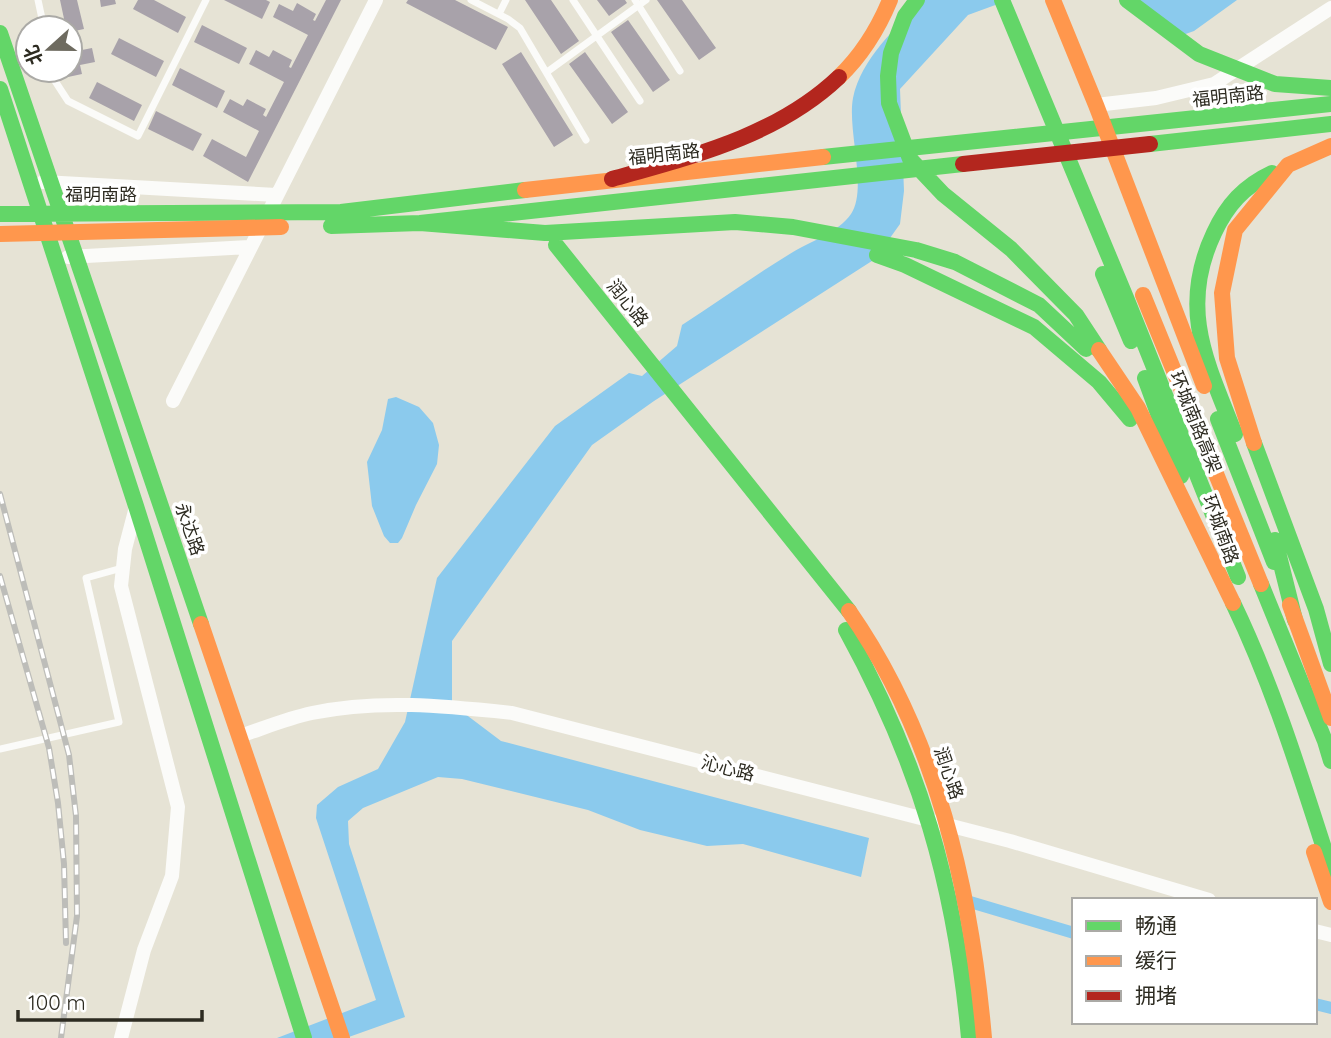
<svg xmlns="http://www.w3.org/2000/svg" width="1331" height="1038" viewBox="0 0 1331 1038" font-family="Quicksand,'Noto Sans SC',sans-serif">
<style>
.water{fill:#8bcaed}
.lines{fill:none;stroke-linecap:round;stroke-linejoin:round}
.canal{stroke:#8bcaed;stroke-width:12}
.building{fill:#a8a2aa}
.lane{stroke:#fbfbf9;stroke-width:7}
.street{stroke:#fbfbf9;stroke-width:14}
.fast{stroke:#63d668;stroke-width:16}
.slow{stroke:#ff974d;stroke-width:16}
.jam{stroke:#b3261e;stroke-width:16}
.rail-casing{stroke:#bdbdb9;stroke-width:6}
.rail{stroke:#fff;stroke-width:3.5;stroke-dasharray:10;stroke-linecap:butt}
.labels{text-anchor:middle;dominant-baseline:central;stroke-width:7;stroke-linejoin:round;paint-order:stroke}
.street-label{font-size:18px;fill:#2d2b21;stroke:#fff}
</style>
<rect width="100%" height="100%" fill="#e6e3d5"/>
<path class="water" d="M 924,0 L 1009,0 L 968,15 L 900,89 L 904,191 L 900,224 L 875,259 L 654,401 L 592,445 L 452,641 L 452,704 L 501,741 L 869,838 L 861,877 L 743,844 L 707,846 L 640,830 L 588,810 L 462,779 L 438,777 L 363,808 L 348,821 L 349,844 L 405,1017 L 346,1038 L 277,1038 L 376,1000 L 316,818 L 317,805 L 338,787 L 378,769 L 405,722 L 437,578 L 555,426 L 629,373 L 642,376 L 677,346 L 682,325 C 719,301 755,275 793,252 C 811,241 839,232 851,214 C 868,189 847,130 853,98 C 861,59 896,27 924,0 Z
M 1133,0 L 1237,0 L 1194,31 L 1180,36 Z
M 396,397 L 419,407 L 433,423 L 439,445 L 437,464 L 416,505 L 402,538 L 398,543 L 390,543 L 384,536 L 372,506 L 367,462 L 382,430 L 388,399 Z"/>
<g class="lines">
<path class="canal" d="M 960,899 L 1074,933
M 1315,1004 L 1331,1008"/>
</g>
<path class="building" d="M 60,0 L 77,0 L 84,29 L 70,32 L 70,28 L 66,28 Z
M 100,0 L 115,0 L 116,4 L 101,7 Z
M 138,0 L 154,0 L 186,17 L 178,33 L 133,9 Z
M 224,0 L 266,0 L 270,2 L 262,19 Z
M 326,0 L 341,0 L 248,182 L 203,156 L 212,139 L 246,157 L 259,131 L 223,112 L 230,99 L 243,106 L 247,99 L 266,109 L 263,115 L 266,117 L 284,82 L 249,64 L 256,50 L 269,57 L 273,50 L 292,60 L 289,67 L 291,68 L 308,35 L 273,17 L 279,4 L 293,11 L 297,3 L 316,14 L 313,20 L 315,21 Z
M 408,0 L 455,0 L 508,27 L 496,50 L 406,3 Z
M 525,0 L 551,0 L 579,41 L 561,54 Z
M 597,0 L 625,0 L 627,3 L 609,16 Z
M 657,0 L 682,0 L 716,48 L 699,60 Z
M 628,20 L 670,80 L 653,92 L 611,32 Z
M 202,25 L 247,48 L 239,64 L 194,42 Z
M 119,38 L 164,61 L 156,77 L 111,54 Z
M 75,42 L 77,51 L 92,48 L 95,62 L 80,65 L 82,74 L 68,77 L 66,70 L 70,70 L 70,43 Z
M 521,52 L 573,135 L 554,147 L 502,64 Z
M 585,52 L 628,112 L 612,124 L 569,64 Z
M 180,68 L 225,91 L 217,108 L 172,85 Z
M 97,82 L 142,105 L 134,121 L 89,98 Z
M 156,111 L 202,134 L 193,151 L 148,129 Z"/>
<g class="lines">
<path class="lane" d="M 38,0 L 44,28
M 471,0 L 508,19 L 520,28 L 586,140
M 573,0 L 640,101
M 635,0 L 680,71
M 499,14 L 506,0
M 53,70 L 55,81 L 68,101 L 138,136 L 206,0
M 547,72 L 646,0
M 0,749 L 119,722 L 86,578 L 122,568"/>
<path class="street" d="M 1096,105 L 1156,98 L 1214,84 L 1331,8
M 43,182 L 276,195
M 68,257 L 249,247
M 173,401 L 376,0
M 240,736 C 264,728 288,718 312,713 C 379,699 445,706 512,713 L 1010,841 L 1209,900
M 1315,931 L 1331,935
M 121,1038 L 144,950 L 172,876 L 178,807 L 121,586 L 125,549 L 136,507"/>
<path class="fast" d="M 917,0 L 905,16 L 891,53 L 888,76 L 889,103 L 910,159 L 943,194 L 1011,249 L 1076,315 L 1099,350
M 1002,0 L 1127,300 L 1238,577
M 1127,0 L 1199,54 L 1275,84 L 1331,88
M 0,33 L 201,624
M 0,89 L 136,506 L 304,1038
M 1150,144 L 1331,124
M 823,157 L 1331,104
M 0,214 L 341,212 L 525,190
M 420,223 L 545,233 L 735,222 L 793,227 L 916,250 L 955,262 L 1039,305 L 1086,349
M 331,226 L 420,223 L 963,164
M 556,245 L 849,611
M 877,255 L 905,265 L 1034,327 L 1099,382 L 1130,419
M 1103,274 L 1131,341
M 1145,378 L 1181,476
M 1218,419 L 1274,562
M 1235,434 C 1207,363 1178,309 1214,233 C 1227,205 1244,186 1272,173
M 1254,443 L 1316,609 L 1331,664
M 1275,540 L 1295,620
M 1261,584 L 1325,741 L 1331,761
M 1233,603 C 1274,688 1302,780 1331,870
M 846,630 C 920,765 955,884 969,1038"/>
<path class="slow" d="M 1053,0 L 1096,105 L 1204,386
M 839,77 C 862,55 878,29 890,0
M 525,190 L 823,157
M 0,234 L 281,227
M 1143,295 L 1261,584
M 1099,350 L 1138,408 L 1233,603
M 1254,443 L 1227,358 L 1222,293 L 1235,230 L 1288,165 L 1331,146
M 1290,605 L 1331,718
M 849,611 C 936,736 971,889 984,1038
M 201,624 L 342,1038
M 1314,852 L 1331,902"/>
<path class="jam" d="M 963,164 L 1150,144
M 612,179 C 693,156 777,136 839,77"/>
<defs>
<path id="rail" d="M 0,494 L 69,755 L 76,816 L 77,916 L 61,1038
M 0,576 L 49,748 L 58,803 L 64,864 L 66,943"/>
</defs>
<use href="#rail" class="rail-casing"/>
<use href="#rail" class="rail"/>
</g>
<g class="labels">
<g class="street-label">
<text transform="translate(1228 96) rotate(-6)">福明南路</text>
<text transform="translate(664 154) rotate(-6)">福明南路</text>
<text x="101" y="194">福明南路</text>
<text transform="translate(628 303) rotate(51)">润心路</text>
<text transform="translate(1196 422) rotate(68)">环城南路高架</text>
<text transform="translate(190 529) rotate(71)">永达路</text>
<text transform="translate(1221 529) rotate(70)">环城南路</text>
<text transform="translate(728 768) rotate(14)">沁心路</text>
<text transform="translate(949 773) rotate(71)">润心路</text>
</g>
</g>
<rect x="1072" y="898" width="245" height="126" fill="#ffffff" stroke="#abaaa6" stroke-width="2"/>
<rect x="1086" y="921" width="35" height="10" fill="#63d668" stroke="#abaaa6" stroke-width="2"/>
<text x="1135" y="933" font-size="21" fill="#2d2b21">畅通</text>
<rect x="1086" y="956" width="35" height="10" fill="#ff974d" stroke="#abaaa6" stroke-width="2"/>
<text x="1135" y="968" font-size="21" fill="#2d2b21">缓行</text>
<rect x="1086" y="991" width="35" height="10" fill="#b3261e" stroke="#abaaa6" stroke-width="2"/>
<text x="1135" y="1003" font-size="21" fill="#2d2b21">拥堵</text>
<g transform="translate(49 49) rotate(249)"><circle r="33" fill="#ffffff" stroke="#abaaa6" stroke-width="2"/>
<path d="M0-5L12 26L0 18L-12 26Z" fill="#6e6b60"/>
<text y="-10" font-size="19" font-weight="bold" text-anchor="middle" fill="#2d2b21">北</text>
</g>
<path d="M18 1010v10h184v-10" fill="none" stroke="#2d2b21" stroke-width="3.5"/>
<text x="28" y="1010" font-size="21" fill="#2d2b21" stroke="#ffffff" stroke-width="5" paint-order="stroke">100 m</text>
</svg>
